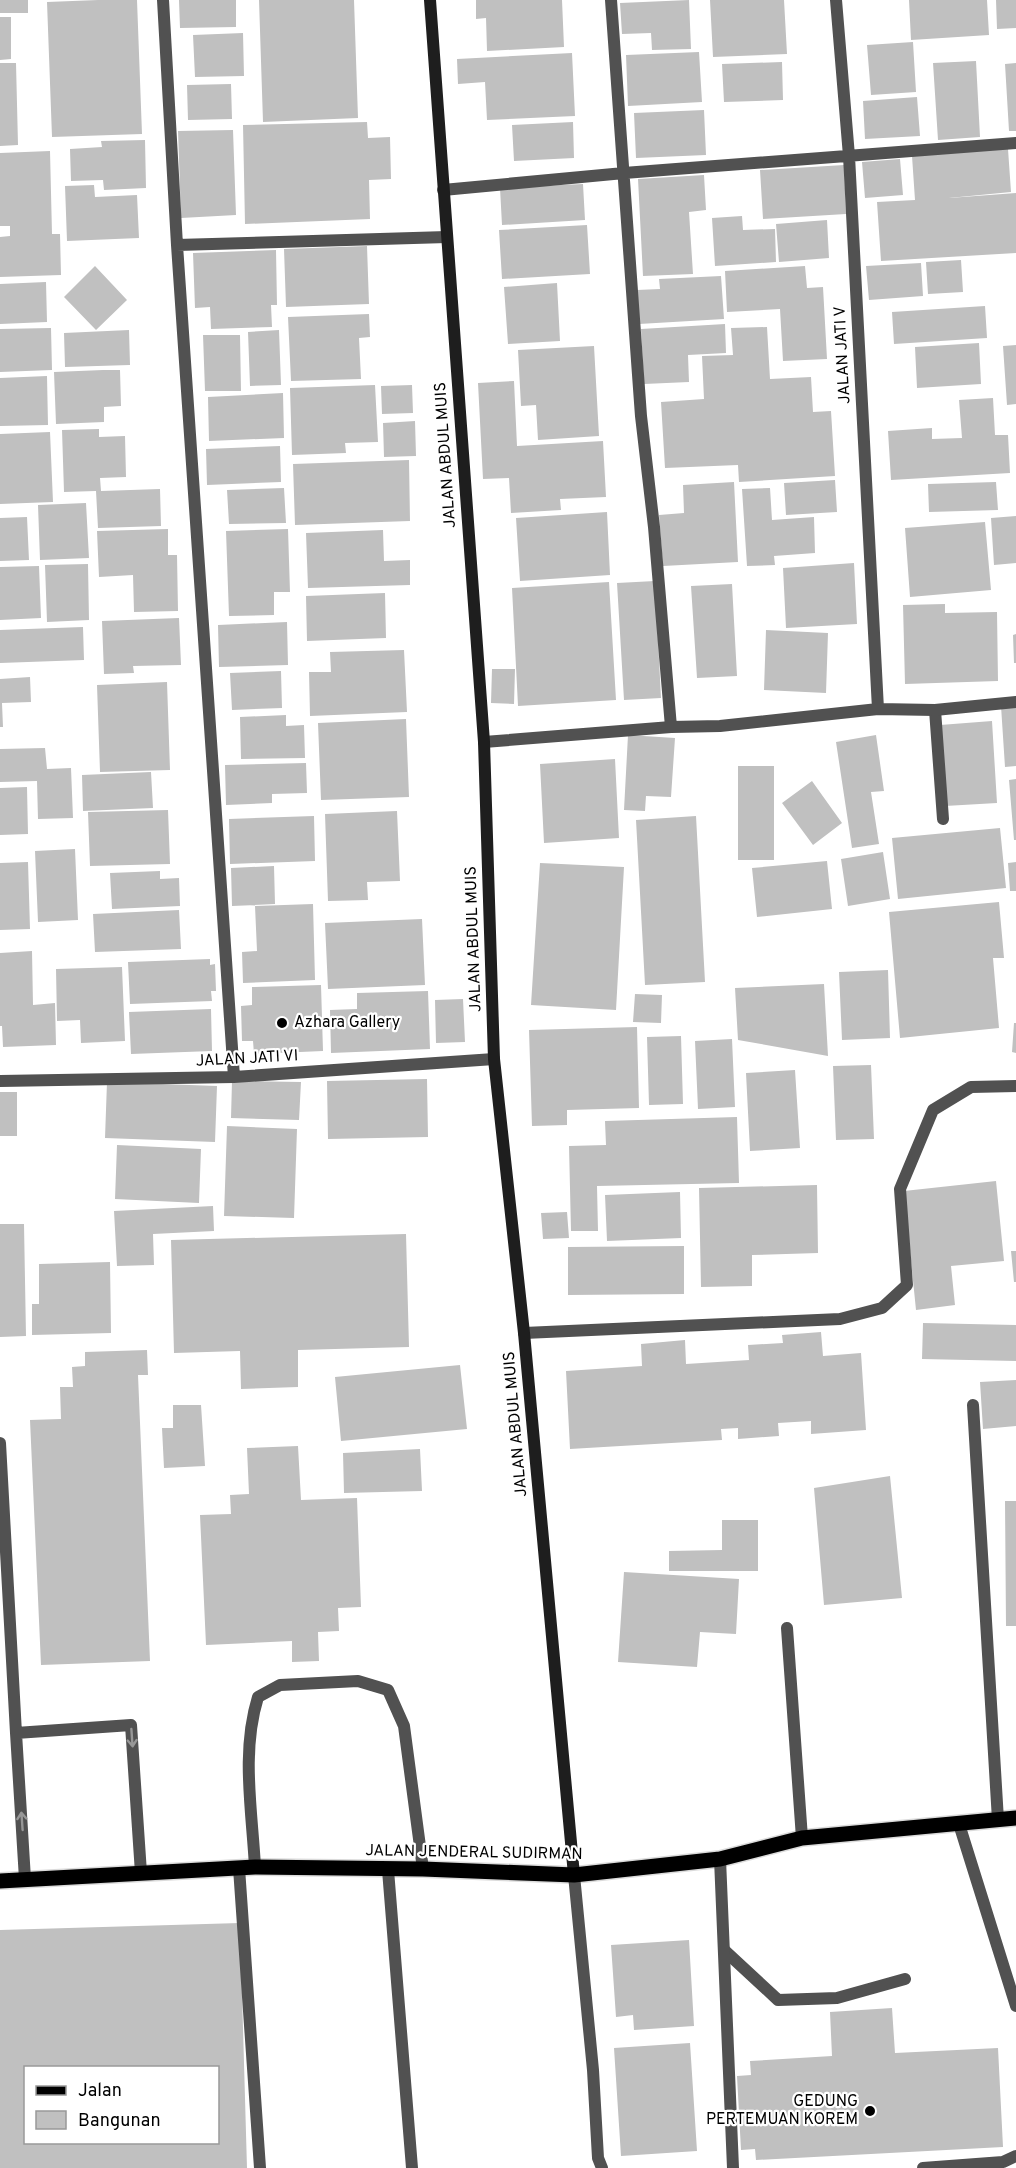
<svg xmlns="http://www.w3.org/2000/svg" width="1016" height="2168" viewBox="0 0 1016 2168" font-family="Overpass,sans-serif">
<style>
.building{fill:#c0c0c0;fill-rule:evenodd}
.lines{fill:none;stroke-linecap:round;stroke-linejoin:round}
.primary-casing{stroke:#dbdbdb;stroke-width:18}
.lane{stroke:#515151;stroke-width:12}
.street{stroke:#515151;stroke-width:12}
.secondary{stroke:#1e1e1e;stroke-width:12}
.primary{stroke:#000;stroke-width:15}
.oneway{stroke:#979797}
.poi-dot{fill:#000;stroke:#fff;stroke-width:2}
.labels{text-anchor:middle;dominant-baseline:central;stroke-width:4.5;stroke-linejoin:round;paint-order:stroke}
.street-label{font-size:16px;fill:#000;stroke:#fff}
.poi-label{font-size:16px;fill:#000;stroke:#fff;text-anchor:start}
</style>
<rect width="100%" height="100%" fill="#fff"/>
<path class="building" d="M 0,0 L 28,0 L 28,13 L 0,13 Z
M 98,0 L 137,0 L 142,134 L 52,137 L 47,2 Z
M 179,0 L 236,0 L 236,27 L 180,28 Z
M 259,0 L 354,0 L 358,118 L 263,122 Z
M 476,0 L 562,0 L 564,47 L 487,51 L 486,18 L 476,19 Z
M 689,0 L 691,49 L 652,50 L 651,33 L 622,34 L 620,3 Z
M 710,0 L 784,0 L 787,54 L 713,57 Z
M 909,0 L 987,0 L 989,35 L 911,40 Z
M 996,0 L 1016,0 L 1016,28 L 997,29 Z
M 0,17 L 11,17 L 11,59 L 0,60 Z
M 243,33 L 244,76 L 195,77 L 193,35 Z
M 913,42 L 916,92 L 871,95 L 867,45 Z
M 699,52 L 702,102 L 628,106 L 626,55 Z
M 572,53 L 575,116 L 487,120 L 485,82 L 458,84 L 457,59 Z
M 976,61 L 980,137 L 938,140 L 933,63 Z
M 782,62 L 783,100 L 724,102 L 722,64 Z
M 0,63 L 16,63 L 18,145 L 0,146 Z
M 1016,63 L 1016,131 L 1009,131 L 1005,64 Z
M 231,84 L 232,119 L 188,120 L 187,85 Z
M 917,97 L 920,136 L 865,139 L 863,101 Z
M 704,110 L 706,155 L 636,158 L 634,113 Z
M 367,122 L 368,138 L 390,137 L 391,179 L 369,180 L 370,219 L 245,224 L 243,125 Z
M 573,122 L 574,158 L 514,161 L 512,125 Z
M 233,130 L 236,215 L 181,218 L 178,131 Z
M 145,140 L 146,188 L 104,190 L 103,180 L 71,181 L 70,149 L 102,147 L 101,141 Z
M 1008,149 L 1011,192 L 949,198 L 1016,193 L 1016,253 L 881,261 L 877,202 L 915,200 L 912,156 Z
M 50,151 L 52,234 L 60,234 L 61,275 L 0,277 L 0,237 L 10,236 L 10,226 L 0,226 L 0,153 Z
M 900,159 L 903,195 L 865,198 L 862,162 Z
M 844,165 L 846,214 L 763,219 L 760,170 Z
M 704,175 L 706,210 L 689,212 L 693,274 L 643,276 L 638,179 Z
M 583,184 L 585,220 L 502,225 L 500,188 Z
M 94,185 L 95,197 L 137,195 L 139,238 L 67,241 L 65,186 Z
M 742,216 L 743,230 L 775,229 L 776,262 L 715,266 L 712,218 Z
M 827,220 L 829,258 L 779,262 L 776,224 Z
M 587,225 L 590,274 L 502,279 L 499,230 Z
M 367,246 L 369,304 L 286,307 L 284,249 Z
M 276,250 L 277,305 L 271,305 L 272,327 L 211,329 L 210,307 L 195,308 L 193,253 Z
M 961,260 L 963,292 L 928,294 L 926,262 Z
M 921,263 L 923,296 L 869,300 L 866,266 Z
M 95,266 L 127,300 L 96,330 L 64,297 Z
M 805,266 L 807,288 L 823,287 L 827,359 L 783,361 L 780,309 L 727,312 L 725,271 Z
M 721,276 L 724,319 L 639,324 L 637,290 L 660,289 L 659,279 Z
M 46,282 L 47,322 L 0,324 L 0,284 Z
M 557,283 L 560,341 L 508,344 L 504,287 Z
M 985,306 L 987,338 L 894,344 L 892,312 Z
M 369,314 L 370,337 L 359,338 L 361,379 L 291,381 L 288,317 Z
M 725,324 L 726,353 L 688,355 L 689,382 L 644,384 L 641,329 Z
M 767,327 L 770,379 L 811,377 L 813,412 L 831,411 L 835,476 L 739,482 L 738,465 L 665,468 L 661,402 L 704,399 L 702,356 L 733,355 L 731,328 Z
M 51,328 L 52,370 L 0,372 L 0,329 Z
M 129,330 L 130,365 L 65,367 L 64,333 Z
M 279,330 L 281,385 L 250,386 L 248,332 Z
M 203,335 L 240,335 L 241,391 L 205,391 Z
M 979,343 L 981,384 L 917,388 L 915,347 Z
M 1016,345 L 1016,404 L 1007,405 L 1003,346 Z
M 594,346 L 599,436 L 538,440 L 536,405 L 521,406 L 518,350 Z
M 103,370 L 120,370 L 121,406 L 104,407 L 104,422 L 56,424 L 54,372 Z
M 47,376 L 48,425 L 0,426 L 0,378 Z
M 514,381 L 517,446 L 603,441 L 606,497 L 560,499 L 561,510 L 511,513 L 509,478 L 483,479 L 478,383 Z
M 375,385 L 378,442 L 345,443 L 346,453 L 292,455 L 290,388 Z
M 412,385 L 413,413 L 382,414 L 381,386 Z
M 283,393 L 284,438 L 209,441 L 208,397 Z
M 993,398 L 995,435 L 1008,435 L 1010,473 L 891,480 L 888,431 L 932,428 L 932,439 L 962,438 L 959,400 Z
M 415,421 L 416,456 L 384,457 L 383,423 Z
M 99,429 L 99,437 L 125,436 L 126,477 L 100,478 L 101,491 L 160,489 L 161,526 L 98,528 L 96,491 L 64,492 L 62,430 Z
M 50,432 L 53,502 L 0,504 L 0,434 Z
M 280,446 L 281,482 L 207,485 L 206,449 Z
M 409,460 L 410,521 L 295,525 L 293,464 Z
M 835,480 L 837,512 L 786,515 L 784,483 Z
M 734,482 L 738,562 L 663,566 L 659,515 L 684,513 L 683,485 Z
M 996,482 L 998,510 L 929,512 L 928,484 Z
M 284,488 L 286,523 L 229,524 L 227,490 Z
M 770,488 L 772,520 L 814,517 L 815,553 L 774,556 L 775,565 L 747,566 L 742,489 Z
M 86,503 L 89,558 L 40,560 L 38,505 Z
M 607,512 L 610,575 L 520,581 L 516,518 Z
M 1016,516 L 1016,563 L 994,565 L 991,518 Z
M 27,517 L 29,560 L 0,561 L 0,518 Z
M 985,522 L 991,590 L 910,597 L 905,528 Z
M 168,529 L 168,555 L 177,555 L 178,611 L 134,612 L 133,575 L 99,577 L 97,531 Z
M 288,529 L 290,592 L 274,592 L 274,615 L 229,616 L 226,531 Z
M 383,530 L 384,561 L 410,560 L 410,585 L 308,588 L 306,533 Z
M 854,563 L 857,624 L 786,628 L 783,568 Z
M 88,564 L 89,620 L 47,622 L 45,565 Z
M 39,566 L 41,618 L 0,620 L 0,567 Z
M 655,581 L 661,698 L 624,700 L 617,583 Z
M 609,582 L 616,700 L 518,706 L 512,588 Z
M 732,584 L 737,676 L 697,678 L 691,586 Z
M 385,593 L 386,638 L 307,641 L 306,596 Z
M 945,604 L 945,613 L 997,612 L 998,681 L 905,684 L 903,605 Z
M 179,618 L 181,665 L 133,666 L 134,673 L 104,674 L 102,621 Z
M 287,622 L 288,665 L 219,667 L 218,625 Z
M 83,627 L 84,660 L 0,663 L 0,630 Z
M 766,630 L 828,633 L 826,693 L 764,690 Z
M 1016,634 L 1016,663 L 1014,663 L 1013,635 Z
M 404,650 L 407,712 L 310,716 L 309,672 L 331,672 L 330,652 Z
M 492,669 L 515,669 L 514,704 L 491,703 Z
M 281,671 L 282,708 L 232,710 L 230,673 Z
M 30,677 L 31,702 L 2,703 L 3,727 L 0,727 L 0,679 Z
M 167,682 L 170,770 L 100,772 L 97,685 Z
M 1016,705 L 1016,766 L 1005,767 L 1001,706 Z
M 286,715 L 286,726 L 304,725 L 305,758 L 241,759 L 240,717 Z
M 406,719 L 409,797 L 321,800 L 318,723 Z
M 992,721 L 997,803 L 945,806 L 940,725 Z
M 628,735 L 675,738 L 671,797 L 646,796 L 645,811 L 624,810 Z
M 876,735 L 884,791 L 871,792 L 879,844 L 852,848 L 836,742 Z
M 45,748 L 47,769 L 71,768 L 73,818 L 38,819 L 37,781 L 0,782 L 0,749 Z
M 615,759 L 619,838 L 544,843 L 540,764 Z
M 306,763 L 307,793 L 272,794 L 272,803 L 226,805 L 225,765 Z
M 738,766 L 774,766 L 774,860 L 738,860 Z
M 151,772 L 153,808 L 83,811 L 82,775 Z
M 1016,779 L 1016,840 L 1014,840 L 1009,780 Z
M 812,781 L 842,823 L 813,845 L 782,803 Z
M 27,787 L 28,834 L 0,835 L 0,788 Z
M 168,810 L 170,864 L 90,866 L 88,812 Z
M 397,811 L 400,881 L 367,882 L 368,900 L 328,901 L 325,814 Z
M 314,816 L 315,861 L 230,864 L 229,819 Z
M 696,816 L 705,982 L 645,985 L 636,820 Z
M 1000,828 L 1006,888 L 898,899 L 892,838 Z
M 75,849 L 78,920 L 38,922 L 35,851 Z
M 883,852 L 890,899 L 848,906 L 841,859 Z
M 827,861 L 832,909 L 757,917 L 752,868 Z
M 28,862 L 30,929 L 0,930 L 0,863 Z
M 1016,862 L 1016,891 L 1010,891 L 1008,863 Z
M 540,863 L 624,867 L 616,1010 L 531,1005 Z
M 274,866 L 275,904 L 232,906 L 231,868 Z
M 160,871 L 160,879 L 179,878 L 180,906 L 112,909 L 110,873 Z
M 999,902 L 1004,958 L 993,958 L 999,1028 L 900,1038 L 889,912 Z
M 313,904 L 315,980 L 243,983 L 242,952 L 257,951 L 255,906 Z
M 179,910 L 181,949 L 95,952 L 93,914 Z
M 422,919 L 425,985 L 328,989 L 325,923 Z
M 32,951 L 33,1005 L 55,1003 L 56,1045 L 3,1047 L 2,1026 L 0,1026 L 0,953 Z
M 210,959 L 210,965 L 215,964 L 216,991 L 211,991 L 212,1001 L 130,1004 L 128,962 Z
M 122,967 L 125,1041 L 81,1043 L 80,1020 L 57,1021 L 56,969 Z
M 888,970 L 890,1038 L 842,1040 L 839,972 Z
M 824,984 L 828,1056 L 738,1040 L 735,988 Z
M 321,985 L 323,1051 L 254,1054 L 253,1041 L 242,1041 L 241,1006 L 252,1005 L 252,987 Z
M 428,991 L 430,1049 L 331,1053 L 330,1010 L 357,1009 L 357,993 Z
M 635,994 L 662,995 L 661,1023 L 633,1022 Z
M 463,999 L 465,1042 L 436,1043 L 435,1000 Z
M 211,1009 L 212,1051 L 131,1054 L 129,1012 Z
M 1014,1023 L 1016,1023 L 1016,1053 L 1012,1052 Z
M 637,1027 L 639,1108 L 567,1110 L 567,1125 L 532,1126 L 529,1030 Z
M 681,1036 L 683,1104 L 649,1105 L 647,1037 Z
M 732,1039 L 735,1107 L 698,1109 L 695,1041 Z
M 871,1065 L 874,1139 L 836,1140 L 833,1066 Z
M 795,1070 L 800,1148 L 750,1151 L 746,1073 Z
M 427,1079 L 428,1137 L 328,1139 L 327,1081 Z
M 232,1081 L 301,1082 L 299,1120 L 231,1118 Z
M 107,1082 L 217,1086 L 215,1142 L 105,1138 Z
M 0,1092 L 17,1092 L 17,1136 L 0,1136 Z
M 737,1117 L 739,1183 L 597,1186 L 598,1231 L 571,1231 L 569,1146 L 606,1145 L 605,1121 Z
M 227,1126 L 297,1129 L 294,1218 L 224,1216 Z
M 117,1145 L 201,1149 L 199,1203 L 115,1199 Z
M 996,1181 L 1004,1261 L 951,1266 L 955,1305 L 916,1310 L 904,1191 Z
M 817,1185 L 818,1253 L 752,1255 L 752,1286 L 701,1287 L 699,1188 Z
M 680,1192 L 681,1238 L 607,1241 L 605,1195 Z
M 213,1206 L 214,1231 L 153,1234 L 154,1265 L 117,1266 L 114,1211 Z
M 567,1212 L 569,1238 L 543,1239 L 541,1213 Z
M 0,1224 L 24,1224 L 26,1336 L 0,1337 Z
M 406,1234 L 409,1347 L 298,1350 L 298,1387 L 241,1389 L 240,1351 L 174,1353 L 171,1240 Z
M 684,1246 L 684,1294 L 568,1295 L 568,1247 Z
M 1011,1251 L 1016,1251 L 1016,1282 L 1014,1282 Z
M 110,1262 L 111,1333 L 32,1335 L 32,1304 L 39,1304 L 39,1264 Z
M 923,1323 L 1016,1325 L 1016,1361 L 922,1359 Z
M 821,1332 L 823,1356 L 861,1353 L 866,1430 L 811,1434 L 811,1421 L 778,1423 L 779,1436 L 738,1439 L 738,1428 L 721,1429 L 722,1440 L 570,1449 L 566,1371 L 642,1366 L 641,1344 L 685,1340 L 686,1364 L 749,1360 L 748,1345 L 783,1343 L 782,1335 Z
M 147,1350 L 148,1375 L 138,1375 L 150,1661 L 41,1665 L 30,1420 L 61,1419 L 60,1387 L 73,1387 L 72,1367 L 85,1366 L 85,1352 Z
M 460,1365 L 467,1429 L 341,1441 L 335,1377 Z
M 1016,1380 L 1016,1426 L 983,1429 L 980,1382 Z
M 173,1405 L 201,1405 L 205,1466 L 164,1468 L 162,1428 L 173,1428 Z
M 298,1446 L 301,1500 L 357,1498 L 361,1607 L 338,1608 L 339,1631 L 318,1632 L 319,1661 L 292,1662 L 292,1641 L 206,1645 L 200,1515 L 231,1514 L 230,1495 L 249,1494 L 247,1448 Z
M 420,1449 L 422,1491 L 344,1493 L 343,1453 Z
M 890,1476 L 902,1598 L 824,1605 L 814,1488 Z
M 1005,1501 L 1016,1501 L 1016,1626 L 1006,1626 Z
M 722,1520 L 758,1520 L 758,1571 L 669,1571 L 669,1551 L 722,1550 Z
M 624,1572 L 739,1579 L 736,1634 L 700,1632 L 697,1667 L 618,1662 Z
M 240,1923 L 247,2168 L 0,2168 L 0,1930 ZM 26,2068 L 218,2068 L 218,2142 L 26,2142 Z
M 689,1940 L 694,2026 L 634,2030 L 633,2015 L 616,2017 L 611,1945 Z
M 892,2008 L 895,2053 L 998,2048 L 1003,2147 L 756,2160 L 755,2149 L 741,2150 L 737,2076 L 751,2075 L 750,2061 L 832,2056 L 830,2012 Z
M 690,2043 L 697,2151 L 621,2156 L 614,2048 Z"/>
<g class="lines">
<defs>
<path id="primary" d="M 0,1881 L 255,1867 L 423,1869 L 574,1875 L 720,1859 L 802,1838 L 1016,1818"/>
</defs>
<use href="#primary" class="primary-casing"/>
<path class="lane" d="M 935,710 L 943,819
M 973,1405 L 998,1820
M 0,1443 L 16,1733
M 255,1867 C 252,1810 241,1752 258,1697 L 280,1685 L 358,1681 L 388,1690 L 404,1726 L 423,1869
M 239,1868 L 260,2168
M 25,1879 L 16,1733 L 131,1725 L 141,1873
M 724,1950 L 778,2000 L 837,1998 L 905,1979"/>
<path class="street" d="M 163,0 L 177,245 L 234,1077
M 611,0 L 641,416 L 654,527 L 671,727
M 836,0 L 849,156 L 878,709
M 443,190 L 624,173 L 1016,143
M 177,245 L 447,237
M 484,742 L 671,727 L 720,726 L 878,709 L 935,710 L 1016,702
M 0,1081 L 234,1077 L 494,1059
M 524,1333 L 840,1319 L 882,1308 L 907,1285 L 900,1189 L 933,1110 L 971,1087 L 1016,1086
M 787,1628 L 802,1838
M 959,1824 L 1016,2006
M 720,1859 L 733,2168
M 388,1870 L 412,2168
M 574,1875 L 593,2070 L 598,2158 L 602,2168
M 923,2168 L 1003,2162 L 1016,2156"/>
<path class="secondary" d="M 430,0 L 484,742 L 494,1059 L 524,1333 L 574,1875"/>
<use href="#primary" class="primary"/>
</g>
<defs><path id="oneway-shaft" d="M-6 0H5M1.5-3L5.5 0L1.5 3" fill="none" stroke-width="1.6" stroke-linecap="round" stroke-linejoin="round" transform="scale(1.5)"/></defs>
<g class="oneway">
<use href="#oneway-shaft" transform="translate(132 1738) rotate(86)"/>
<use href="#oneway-shaft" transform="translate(22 1821) rotate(-94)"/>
</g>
<g class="poi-dot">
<circle cx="282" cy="1023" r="6"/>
<circle cx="870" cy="2111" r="6"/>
</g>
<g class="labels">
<g class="street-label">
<text transform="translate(843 355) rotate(-93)">JALAN JATI V</text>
<text transform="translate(446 455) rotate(-94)">JALAN ABDUL MUIS</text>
<text transform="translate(474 939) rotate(-92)">JALAN ABDUL MUIS</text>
<text transform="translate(247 1059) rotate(-3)">JALAN JATI VI</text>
<text transform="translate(516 1424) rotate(-95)">JALAN ABDUL MUIS</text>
<text transform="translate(474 1853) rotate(1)">JALAN JENDERAL SUDIRMAN</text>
</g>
<g class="poi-label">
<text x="294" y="1023">Azhara Gallery</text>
<text x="858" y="2102" text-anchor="end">GEDUNG<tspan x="858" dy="18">PERTEMUAN KOREM</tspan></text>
</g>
</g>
<rect x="24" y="2066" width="195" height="78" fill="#ffffff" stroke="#999999" stroke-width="1.5"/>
<rect x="36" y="2086" width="30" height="9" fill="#000000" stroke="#999999" stroke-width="1.5"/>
<text x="78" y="2096" font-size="18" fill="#000000">Jalan</text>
<rect x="36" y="2111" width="30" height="18" fill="#c0c0c0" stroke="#999999" stroke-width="1.5"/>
<text x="78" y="2126" font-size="18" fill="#000000">Bangunan</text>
</svg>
